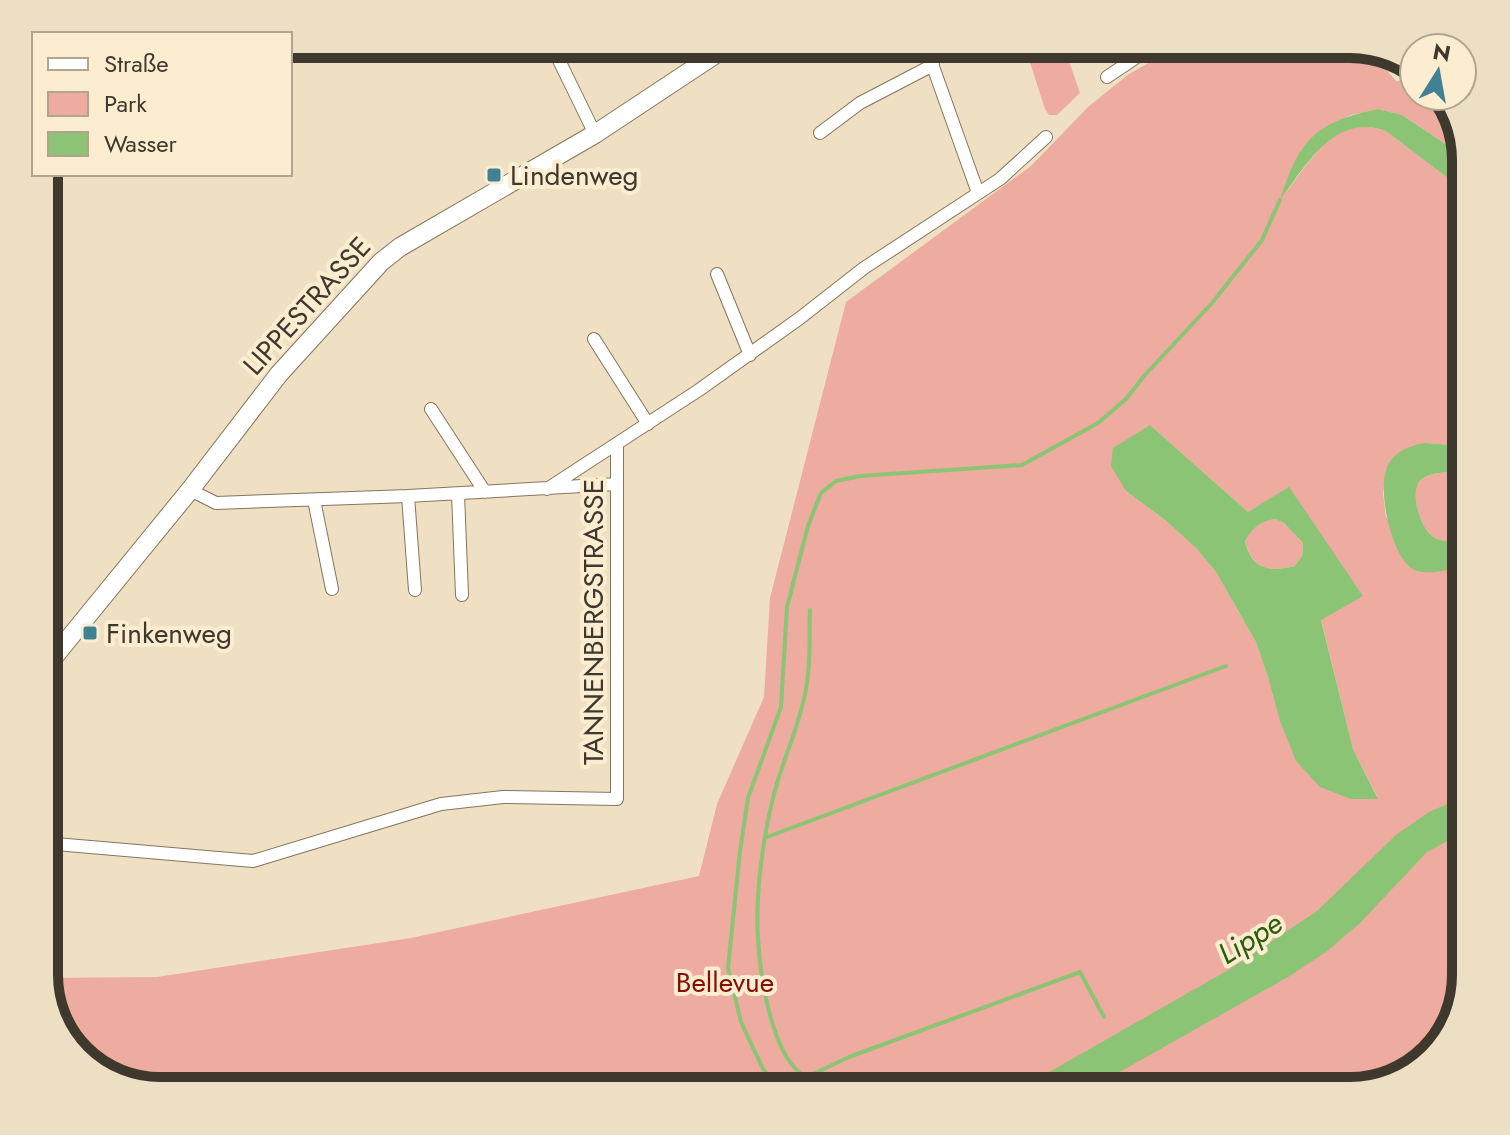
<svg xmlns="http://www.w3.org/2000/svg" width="1510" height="1135" viewBox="0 0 1510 1135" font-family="Jost,sans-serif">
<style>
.green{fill:#eeab9f;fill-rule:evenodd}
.water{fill:#8bc475;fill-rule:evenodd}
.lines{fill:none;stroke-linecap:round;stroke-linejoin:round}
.stream{stroke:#8bc475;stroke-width:4}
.minor-casing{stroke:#83765c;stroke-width:14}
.secondary-casing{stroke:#83765c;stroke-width:20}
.minor{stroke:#fff;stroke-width:12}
.secondary{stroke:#fff;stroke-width:18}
.poi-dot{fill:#408294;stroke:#fcedd0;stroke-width:3}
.labels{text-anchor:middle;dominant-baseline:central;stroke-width:8;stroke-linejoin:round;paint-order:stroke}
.poi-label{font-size:28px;fill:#3e382d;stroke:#fcedd0;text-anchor:start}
.street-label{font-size:28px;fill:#3e382d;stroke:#fcedd0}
.park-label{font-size:28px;fill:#850e03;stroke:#fcedd0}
.water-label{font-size:30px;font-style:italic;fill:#2a5e0d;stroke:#fcedd0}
.rim{fill:none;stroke:#3e382d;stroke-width:10}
</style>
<rect width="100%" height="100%" fill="#efe0c3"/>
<path class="green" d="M 1024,44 L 1063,44 L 1080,93 L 1057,115 L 1049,115 L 1045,109 Z
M 1182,44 L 1351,44 L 1369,50 L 1396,81 L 1414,81 L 1414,96 L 1444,96 L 1454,108 L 1465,157 L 1402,115 L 1378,109 L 1351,115 L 1324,128 L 1281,198 C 1310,165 1331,111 1386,131 L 1466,192 L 1466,446 L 1425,443 L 1386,469 L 1383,493 L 1386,517 L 1446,570 L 1466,565 L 1466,976 L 1442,1046 L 1401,1079 L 1350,1091 L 159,1091 L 89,1067 L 56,1027 L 44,978 L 157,977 L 411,938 L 699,876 L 717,804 L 764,697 L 770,598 L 846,302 L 1031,166 L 1088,107 L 1129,74 ZM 1150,425 L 1248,512 L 1289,488 L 1362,596 L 1321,619 L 1353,749 L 1378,798 L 1269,680 L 1256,642 L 1216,572 L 1196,548 L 1165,520 L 1126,491 Z
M 1466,467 L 1466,540 C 1456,541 1444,543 1435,538 C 1421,531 1410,495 1419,482 C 1428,470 1454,474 1466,467 Z
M 1275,519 L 1284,523 L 1303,543 L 1303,554 L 1295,566 C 1269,572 1252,570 1245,540 C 1252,528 1261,521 1275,519 Z"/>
<path class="water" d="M 1378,109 L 1402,115 L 1465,157 L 1466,192 L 1386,131 C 1334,112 1306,166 1280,200 C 1299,141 1314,122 1378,109 Z
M 1150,425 L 1248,512 L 1289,487 L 1363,596 L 1321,620 L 1353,749 L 1378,799 L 1351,799 L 1320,787 L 1296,761 L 1280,721 L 1269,680 L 1256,642 L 1216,572 L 1196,548 L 1165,520 L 1126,491 L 1111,466 L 1113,448 ZM 1275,519 L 1284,523 L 1303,543 L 1303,554 L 1295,566 C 1269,572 1252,570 1245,541 C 1252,528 1261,521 1275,519 Z
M 1425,443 L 1466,446 L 1466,467 C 1454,474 1428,470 1419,482 C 1410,495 1421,531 1435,538 C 1444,543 1456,541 1466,540 L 1466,565 C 1451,569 1433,575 1417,571 C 1392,563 1378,493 1386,470 C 1391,453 1410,445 1425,443 Z
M 1466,796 L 1466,831 L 1427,852 L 1360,923 L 1326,952 L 1288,977 L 1086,1091 L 1016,1091 L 1230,969 L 1317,911 L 1396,835 L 1429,812 Z"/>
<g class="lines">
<path class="stream" d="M 810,610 C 809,636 811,664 806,689 C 800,725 783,759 774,794 C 763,837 755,895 758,939 C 760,974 772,1062 807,1077 L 849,1057 L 1080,972 L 1104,1017
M 767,837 L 1226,666
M 782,1091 L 763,1069 L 741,1022 L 728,968 L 740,851 L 748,798 L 781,707 L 787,607 L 808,526 L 821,493 L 836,481 L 860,476 L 1022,465 L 1098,423 L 1126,399 L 1144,376 L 1212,303 L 1262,240 L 1280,200"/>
<defs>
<path id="minor" d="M 551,44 L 595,134
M 925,44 L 978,193
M 1107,77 L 1156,44
M 820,133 L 860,103 L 933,65
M 717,274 L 750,355
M 594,339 L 648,424
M 431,409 L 485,492
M 44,451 L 52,446
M 547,489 L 699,390 L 800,318 L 864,268 L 1000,179 L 1046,137
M 190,490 L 216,503 L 408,496 L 617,484
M 458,494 L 462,595
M 408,496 L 415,590
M 314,500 L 332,589
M 44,843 L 253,861 L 441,804 L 503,797 L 617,799 L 617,444"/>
<path id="secondary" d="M 44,669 L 190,490 L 279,374 L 381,262 L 400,247 L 595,134 L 731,44"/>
</defs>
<use href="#minor" class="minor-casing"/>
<use href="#secondary" class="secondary-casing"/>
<use href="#minor" class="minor"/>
<use href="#secondary" class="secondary"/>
</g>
<g class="poi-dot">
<rect x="486" y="167" width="16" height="16" rx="4"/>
<rect x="82" y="625" width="16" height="16" rx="4"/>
</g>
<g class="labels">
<g class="poi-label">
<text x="510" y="175">Lindenweg</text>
<text x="106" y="633">Finkenweg</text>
</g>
<g class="street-label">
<text transform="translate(307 306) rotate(-48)">LIPPESTRASSE</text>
<text transform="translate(593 622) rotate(-90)">TANNENBERGSTRASSE</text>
</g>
<g class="park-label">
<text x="725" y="982">Bellevue</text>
</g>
<g class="water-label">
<text transform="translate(1250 938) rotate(-32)">Lippe</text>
</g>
</g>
<path d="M0 0H1510V1135H0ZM160 58H1350A102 102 0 0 1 1452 160V975A102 102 0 0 1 1350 1077H160A102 102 0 0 1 58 975V160A102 102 0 0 1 160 58Z" fill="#eddfc3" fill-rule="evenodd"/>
<path class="rim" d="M160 58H1350A102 102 0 0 1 1452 160V975A102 102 0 0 1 1350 1077H160A102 102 0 0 1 58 975V160A102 102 0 0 1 160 58Z"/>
<rect x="32" y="32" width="260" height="144" fill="#fcedd0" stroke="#b0a58f" stroke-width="2"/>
<rect x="48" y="58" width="40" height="12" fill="#ffffff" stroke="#b0a58f" stroke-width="2"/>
<text x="104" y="72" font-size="24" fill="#3e382d">Straße</text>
<rect x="48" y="92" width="40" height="24" fill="#eeab9f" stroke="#b0a58f" stroke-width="2"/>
<text x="104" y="112" font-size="24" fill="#3e382d">Park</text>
<rect x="48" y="132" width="40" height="24" fill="#8bc475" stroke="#b0a58f" stroke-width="2"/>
<text x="104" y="152" font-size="24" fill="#3e382d">Wasser</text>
<g transform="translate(1438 72) rotate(11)"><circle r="38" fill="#fcedd0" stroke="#b0a58f" stroke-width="2"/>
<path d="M0-6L14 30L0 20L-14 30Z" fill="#408294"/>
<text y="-12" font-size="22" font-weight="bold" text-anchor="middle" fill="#3e382d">N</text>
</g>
</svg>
